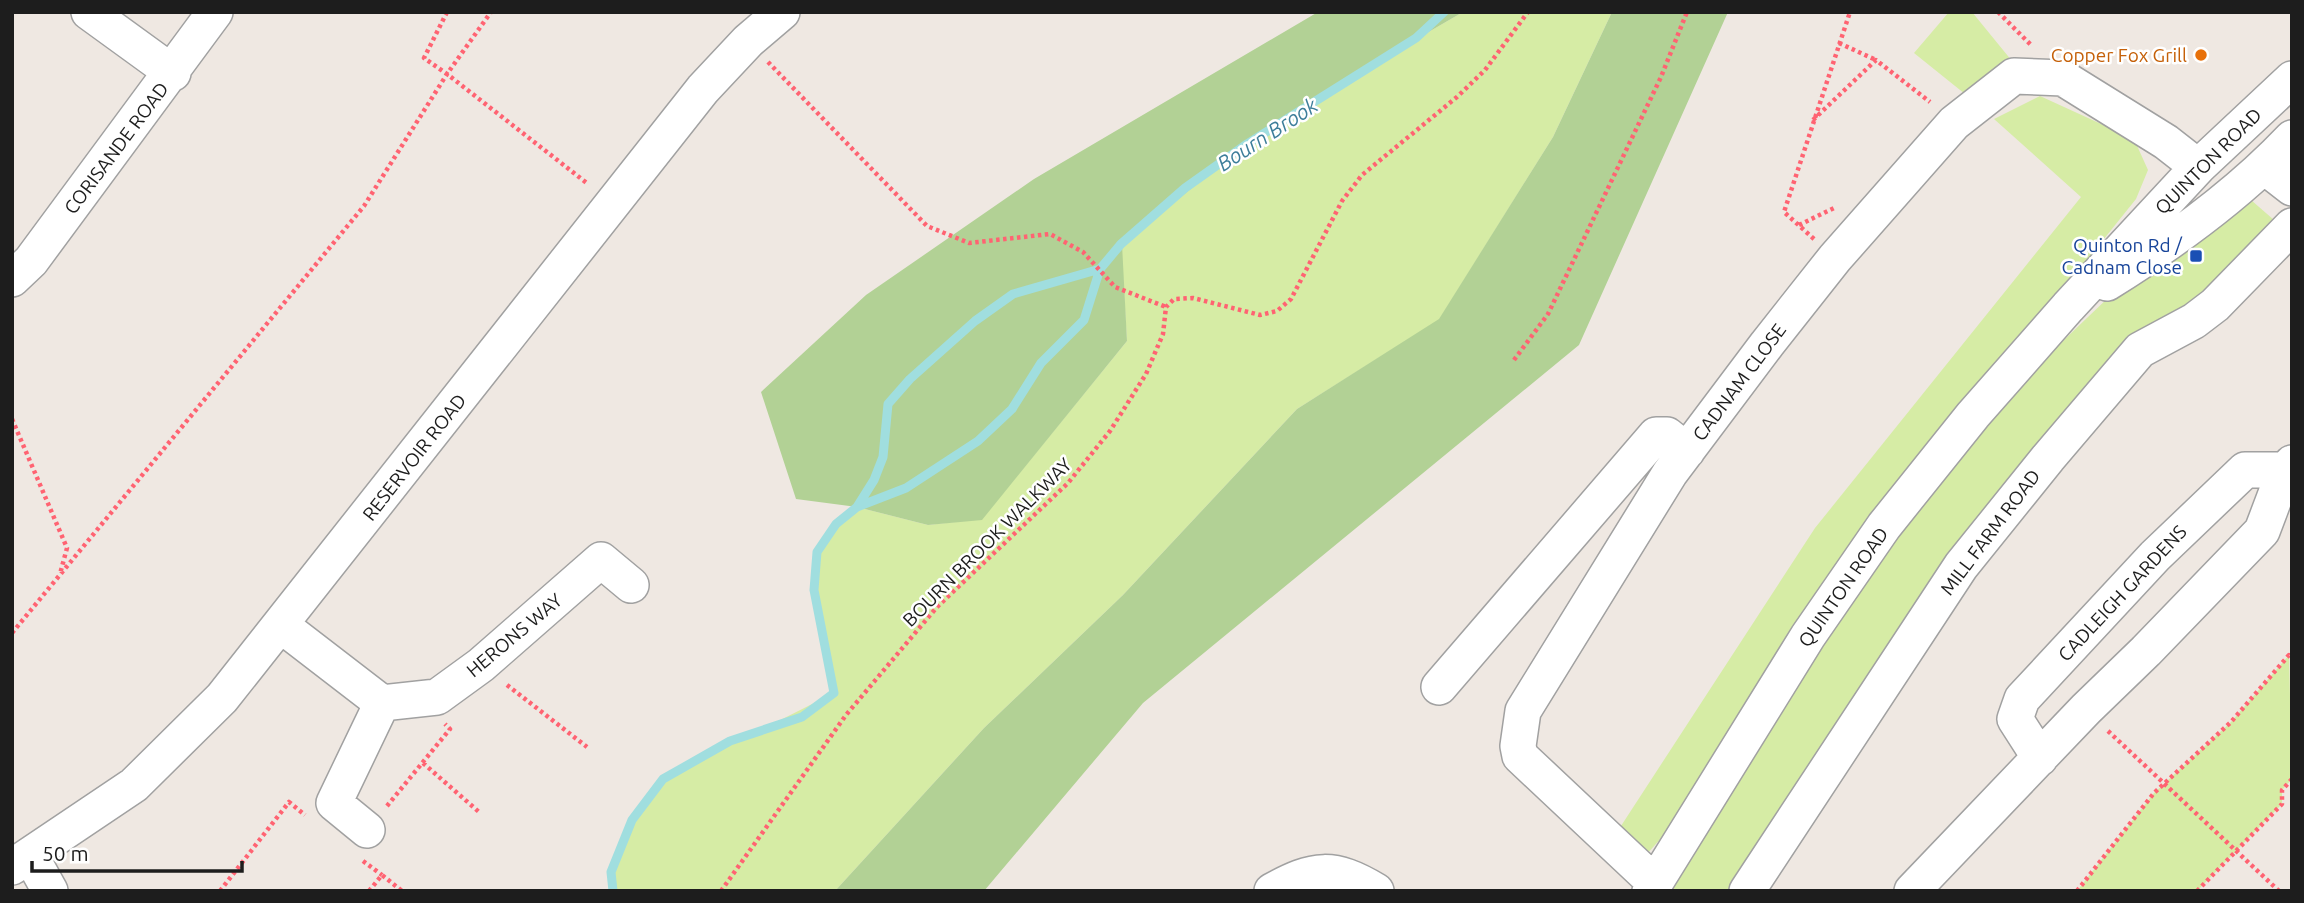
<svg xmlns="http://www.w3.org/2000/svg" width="2304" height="903" viewBox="0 0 2304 903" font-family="Ubuntu,sans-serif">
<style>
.grass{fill:#d6eca5}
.forest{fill:#b2d195}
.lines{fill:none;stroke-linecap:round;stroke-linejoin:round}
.stream{stroke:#a0dedf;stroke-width:9}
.minor-casing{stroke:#a1a1a1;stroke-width:38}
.path{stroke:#ff6372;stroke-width:4.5;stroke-dasharray:3.5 3.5;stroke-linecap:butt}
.minor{stroke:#fff;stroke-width:35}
.food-dot{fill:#e8710a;stroke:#fff;stroke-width:2.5}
.transit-dot{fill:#1a4fb4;stroke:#fff;stroke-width:2.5}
.labels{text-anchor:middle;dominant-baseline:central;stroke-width:5;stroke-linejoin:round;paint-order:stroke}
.food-label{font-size:19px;fill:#c56008;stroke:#fff;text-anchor:end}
.street-label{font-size:19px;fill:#1d1d1d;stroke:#fff}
.transit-label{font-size:19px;fill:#164399;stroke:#fff;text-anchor:end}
.water-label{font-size:21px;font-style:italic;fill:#3d7e9a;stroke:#fff}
</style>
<rect width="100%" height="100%" fill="#efe8e2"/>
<path class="grass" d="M 1463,12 L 1612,12 L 1553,137 L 1439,320 L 1297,409 L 1123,595 L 984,728 L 835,891 L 613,891 L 611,872 L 632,820 L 663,779 L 834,693 C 828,655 805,588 817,552 C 824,534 843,519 857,507 L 928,525 L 982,519 L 1127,341 L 1121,244 L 1247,144 L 1363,70 Z
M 1949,12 L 1972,12 L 2012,61 L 1965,94 L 1914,53 Z
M 2040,96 L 2134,139 L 2148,170 L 2136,199 L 2079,270 L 1664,835 L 1646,855 L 1619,829 L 1815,528 L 2081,197 L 1994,119 Z
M 2251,200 L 2274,220 L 2200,304 L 2156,328 L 1735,891 L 1666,891 L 1741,764 L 1902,526 L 2021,381 L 2110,296 Z
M 2289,655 L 2292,779 L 2282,790 L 2282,804 L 2197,891 L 2077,891 L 2154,793 L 2231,722 Z"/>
<path class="forest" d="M 1318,12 L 1463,12 L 1363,70 L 1247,144 L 1122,244 L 1127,341 L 982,520 L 928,525 L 857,507 L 796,499 L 761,392 L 866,295 L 1034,179 Z
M 1612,12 L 1728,12 L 1579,345 L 1143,703 L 984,891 L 835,891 L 984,728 L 1123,595 L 1297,409 L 1439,319 L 1553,137 Z"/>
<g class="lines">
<path class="stream" d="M 857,507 L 874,480 L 883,457 L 888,404 L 910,379 L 975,321 L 1013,294 L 1100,269
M 613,891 L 611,872 L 632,820 L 663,779 L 730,741 L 802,717 L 834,693 L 814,590 L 817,552 L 836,524 L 857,507 L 906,488 L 978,441 L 1012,409 L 1041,363 L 1084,320 L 1100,269 L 1121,244 L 1185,188 L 1247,144 L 1416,38 L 1444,12"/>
<defs>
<path id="minor" d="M 89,12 L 173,73
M 2265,167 L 2292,188
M 12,279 L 31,261 L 215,12
M 2107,283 C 2173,242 2238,195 2292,138
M 282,626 L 382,703 L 334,803 L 367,830
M 1439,687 L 1656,435 L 1667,435 L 1687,451
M 382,703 L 437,697 L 481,665 L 601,560 L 631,585
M 2040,758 L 2015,719 L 2022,699 L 2155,556 L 2245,470 L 2285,470
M 30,855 L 50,891
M 12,867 L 134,785 L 222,698 L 703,89 L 748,41 L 782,12
M 1654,882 L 1520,756 L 1518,746 L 1523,711 L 1670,473 L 1767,344 L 1835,258 L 1954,123 L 2014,76 L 2063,78 L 2166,142 L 2198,167
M 1272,891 C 1314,868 1333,865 1376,891
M 1650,891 L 1808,636 L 1884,526 L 1973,415 L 2068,307 L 2198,167 L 2292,79
M 1747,891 L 1961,566 L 2048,458 L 2140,350 L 2194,321 L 2215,305 L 2292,226
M 1912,891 L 2086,709 L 2146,651 L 2262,531 L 2285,470 L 2292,463"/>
</defs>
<use href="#minor" class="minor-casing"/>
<path class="path" d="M 447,12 L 424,58 L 447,74 L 491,12
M 1998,12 L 2031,45
M 1839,43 L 1876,60
M 768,62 L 927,226 L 969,243 L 1050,234 L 1083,252 L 1115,287 L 1166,307
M 1813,120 L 1876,60 L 1930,102
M 1799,225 L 1836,207
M 1814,239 L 1784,212 L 1850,12
M 1514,360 L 1548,314 L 1661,77 L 1687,12
M 12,419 L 67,548 L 60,574
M 12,633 L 364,206 L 447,74 L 588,184
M 507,685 L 587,747
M 2108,731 L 2279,891
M 423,763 L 479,812
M 387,806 L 450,729 L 445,724
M 363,861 L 382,875
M 220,891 L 289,802 L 305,815
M 369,891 L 382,875 L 402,891
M 721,891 L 846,715 L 937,607 L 1068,483 L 1110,431 L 1146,374 L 1163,334 L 1166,307 L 1174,299 L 1193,298 L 1260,315 L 1277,311 L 1291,299 L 1342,201 L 1362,175 L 1457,97 L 1485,70 L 1528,12
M 2077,891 L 2154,793 L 2231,722 L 2289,655 L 2292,657
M 2197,891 L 2282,804 L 2282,790 L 2292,779"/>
<use href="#minor" class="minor"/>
</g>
<circle class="food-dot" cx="2201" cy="55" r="7"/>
<rect class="transit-dot" x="2189" y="249" width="14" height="14" rx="3.5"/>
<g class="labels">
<g class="food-label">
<text x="2187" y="55">Copper Fox Grill</text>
</g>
<g class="street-label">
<text transform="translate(116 148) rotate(-53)">CORISANDE ROAD</text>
<text transform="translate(2208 161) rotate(-45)">QUINTON ROAD</text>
<text transform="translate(1739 382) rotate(-53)">CADNAM CLOSE</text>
<text transform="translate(414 457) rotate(-52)">RESERVOIR ROAD</text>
<text transform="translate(1990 532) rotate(-53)">MILL FARM ROAD</text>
<text transform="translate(987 542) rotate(-45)">BOURN BROOK WALKWAY</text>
<text transform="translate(1843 587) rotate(-55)">QUINTON ROAD</text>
<text transform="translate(2122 593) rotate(-47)">CADLEIGH GARDENS</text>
<text transform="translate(514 635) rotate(-40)">HERONS WAY</text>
</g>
<g class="transit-label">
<text x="2182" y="245">Quinton Rd /<tspan x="2182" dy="22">Cadnam Close</tspan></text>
</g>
<g class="water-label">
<text transform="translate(1267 134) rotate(-33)">Bourn Brook</text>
</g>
</g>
<rect width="2304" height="903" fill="none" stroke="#1d1d1d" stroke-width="28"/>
<path d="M32 861v10h210v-10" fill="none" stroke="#1d1d1d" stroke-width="3.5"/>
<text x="42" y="861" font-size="21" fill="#1d1d1d" stroke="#ffffff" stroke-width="5" paint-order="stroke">50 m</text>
</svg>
